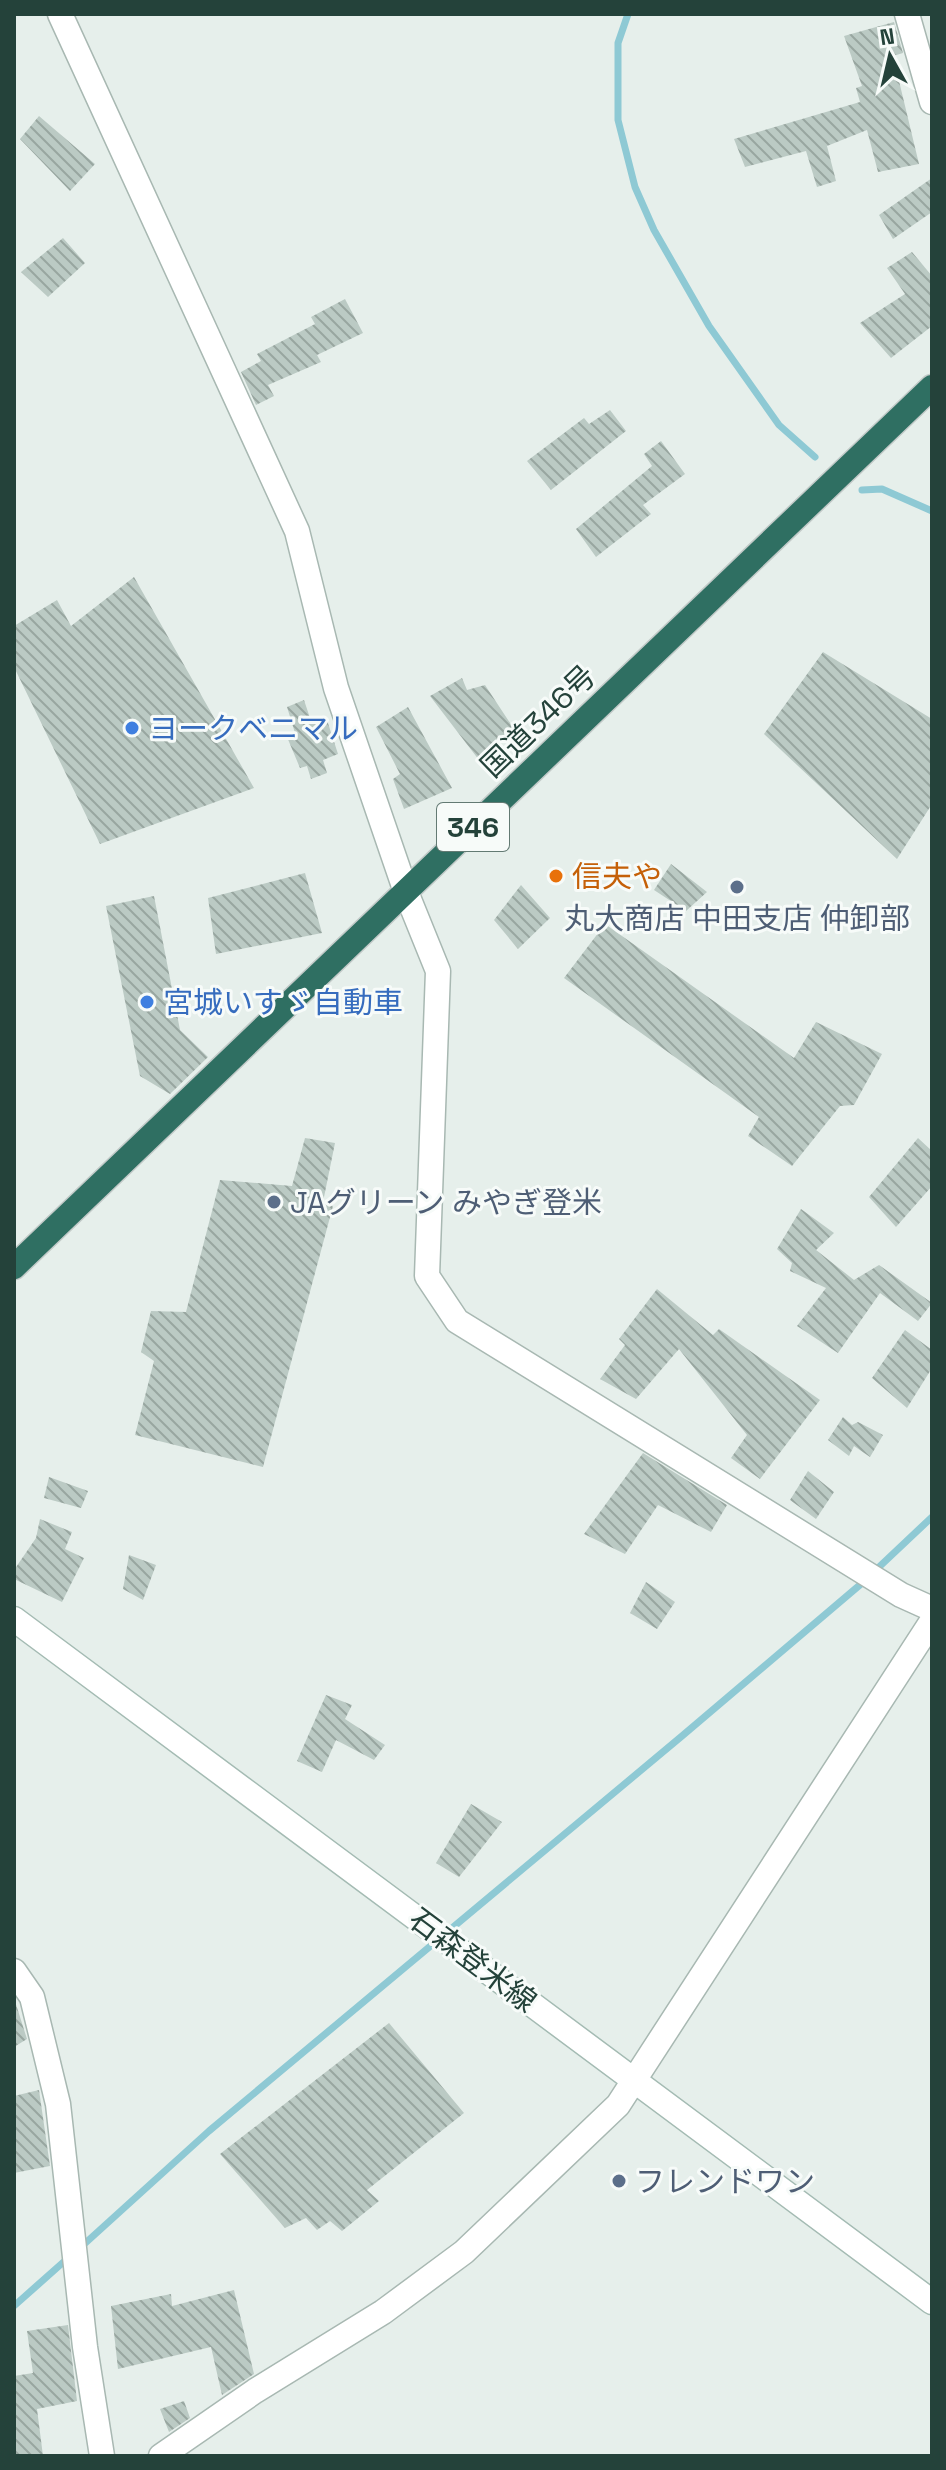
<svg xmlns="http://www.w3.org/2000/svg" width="946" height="2470" viewBox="0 0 946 2470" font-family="'Space Grotesk','Noto Sans JP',sans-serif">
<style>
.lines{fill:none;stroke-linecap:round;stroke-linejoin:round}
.stream{stroke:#8ec9d4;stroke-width:7}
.building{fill:url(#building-back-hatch)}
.street-casing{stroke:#a8b8b2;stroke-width:27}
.secondary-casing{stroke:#a4bbb3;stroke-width:27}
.highway-casing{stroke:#c2cac8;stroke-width:27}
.street{stroke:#fff;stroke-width:24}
.secondary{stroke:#fff;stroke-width:24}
.highway{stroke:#2f6f62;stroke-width:24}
.shop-dot{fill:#3f7fe0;stroke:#f7fbf9;stroke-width:3}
.food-dot{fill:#e8710a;stroke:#f7fbf9;stroke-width:3}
.service-dot{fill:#5c6f8a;stroke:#f7fbf9;stroke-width:3}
.labels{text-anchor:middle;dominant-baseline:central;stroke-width:6;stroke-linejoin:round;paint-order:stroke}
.shield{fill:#f7fbf9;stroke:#637a73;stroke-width:2}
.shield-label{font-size:28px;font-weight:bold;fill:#24423a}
.street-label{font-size:30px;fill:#24423a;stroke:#f7fbf9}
.shop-label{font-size:30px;fill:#366cbe;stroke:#f7fbf9;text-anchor:start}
.food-label{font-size:30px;fill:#c56008;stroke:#f7fbf9;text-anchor:start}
.service-label{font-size:30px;fill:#4e5e75;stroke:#f7fbf9;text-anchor:start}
</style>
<defs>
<pattern id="building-back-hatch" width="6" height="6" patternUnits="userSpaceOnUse" patternTransform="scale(2)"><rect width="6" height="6" fill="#bbcac4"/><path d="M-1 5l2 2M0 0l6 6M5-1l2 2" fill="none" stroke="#98a6a0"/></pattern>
</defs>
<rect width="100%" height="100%" fill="#e6efeb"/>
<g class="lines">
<path class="stream" d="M 628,14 L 618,43 L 618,120 L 635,187 L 654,230 L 709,326 L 779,425 L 815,457
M 862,490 L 882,489 L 932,511
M 81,2247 L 209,2131 L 682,1736 L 861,1584 L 932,1517
M 14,2306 L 68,2258"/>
</g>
<path class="building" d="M 894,22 L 903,53 L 893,56 L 919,164 L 878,172 L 867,130 L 827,146 L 836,181 L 817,187 L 806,151 L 745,167 L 734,139 L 860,102 L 856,88 L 862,86 L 844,36 Z
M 39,116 L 95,164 L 70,191 L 20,139 Z
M 932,178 L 932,212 L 893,239 L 879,215 Z
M 63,238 L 85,263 L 48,297 L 21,272 Z
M 912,252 L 932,276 L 932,326 L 891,358 L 860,323 L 905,294 L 887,268 Z
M 345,299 L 363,333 L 317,355 L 321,362 L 268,385 L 274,396 L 256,405 L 241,372 L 261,361 L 257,354 L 315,324 L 311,317 Z
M 610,410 L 626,431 L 551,490 L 527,461 L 584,418 L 589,424 Z
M 661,441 L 685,474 L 643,505 L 651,514 L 596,557 L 576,529 L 652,466 L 644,454 Z
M 134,577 L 254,788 L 100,844 L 14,667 L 14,626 L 57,600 L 71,626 Z
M 823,652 L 932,719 L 932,804 L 897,859 L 764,734 Z
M 462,678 L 467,690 L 485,685 L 516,732 L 479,760 L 430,696 Z
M 304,700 L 312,724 L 326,717 L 338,754 L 323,760 L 327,773 L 311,779 L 307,766 L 300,768 L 287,737 L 295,733 L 287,707 Z
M 408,707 L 452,788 L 404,809 L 393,779 L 400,774 L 376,727 Z
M 671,864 L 707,892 L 686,911 L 654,890 Z
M 305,873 L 322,933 L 216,954 L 208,898 Z
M 521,885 L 550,918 L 518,949 L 494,920 Z
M 154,896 L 180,1030 L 208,1057 L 170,1094 L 140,1076 L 106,906 Z
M 605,924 L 794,1058 L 816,1022 L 882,1054 L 854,1105 L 840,1106 L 792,1166 L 748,1136 L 759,1117 L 564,978 Z
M 305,1138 L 335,1143 L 323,1202 L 333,1206 L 263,1467 L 135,1435 L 154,1361 L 141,1352 L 151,1311 L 186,1312 L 220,1180 L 292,1186 Z
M 918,1138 L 932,1151 L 932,1186 L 896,1227 L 869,1197 Z
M 801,1209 L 834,1233 L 816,1250 L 854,1280 L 879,1265 L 932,1303 L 918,1321 L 880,1293 L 838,1353 L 797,1326 L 826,1288 L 790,1271 L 792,1263 L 777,1249 Z
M 657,1289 L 713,1335 L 719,1329 L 820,1400 L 760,1479 L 731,1458 L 747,1435 L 679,1349 L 636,1399 L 600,1379 L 625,1345 L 619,1339 Z
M 905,1330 L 932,1350 L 932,1368 L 907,1408 L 872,1378 Z
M 843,1417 L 852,1425 L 858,1422 L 883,1435 L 870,1457 L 854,1446 L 849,1456 L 828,1440 Z
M 643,1453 L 727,1505 L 711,1532 L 658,1505 L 625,1554 L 584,1534 Z
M 808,1471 L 834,1492 L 816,1519 L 790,1500 Z
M 49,1477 L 88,1491 L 81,1508 L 44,1498 Z
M 40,1519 L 72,1532 L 65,1549 L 84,1558 L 62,1602 L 14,1579 L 14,1570 L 36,1538 Z
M 129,1555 L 156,1565 L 143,1600 L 123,1589 Z
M 646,1582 L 675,1602 L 657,1629 L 630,1613 Z
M 326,1695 L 352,1705 L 345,1719 L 385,1745 L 374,1760 L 336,1740 L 322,1772 L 297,1761 Z
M 471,1804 L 502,1822 L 459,1877 L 436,1863 Z
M 14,1998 L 27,2039 L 14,2047 Z
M 389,2023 L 464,2113 L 367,2190 L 379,2201 L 342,2231 L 330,2221 L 317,2230 L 306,2218 L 285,2228 L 220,2154 Z
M 39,2090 L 50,2166 L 14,2173 L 14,2096 Z
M 234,2290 L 254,2374 L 222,2395 L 211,2347 L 118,2369 L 111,2306 L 171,2294 L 172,2306 Z
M 68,2325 L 77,2401 L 37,2409 L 43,2456 L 14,2456 L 14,2376 L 33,2373 L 27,2331 Z
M 184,2401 L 190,2418 L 169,2432 L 160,2409 Z"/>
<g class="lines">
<defs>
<path id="street" d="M 60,14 L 297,531 L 336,688 L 406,892 L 438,971 L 427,1276 L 457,1321 L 901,1595 L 932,1609
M 907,14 L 932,102
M 14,1971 L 32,1997 L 58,2104 L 85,2347 L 102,2456
M 161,2456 L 255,2391 L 383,2312 L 464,2252 L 618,2105 L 932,1621"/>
<path id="secondary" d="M 14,1619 L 932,2302"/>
<path id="highway" d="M 14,1267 L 932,387"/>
</defs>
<use href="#street" class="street-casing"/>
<use href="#secondary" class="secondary-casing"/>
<use href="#highway" class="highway-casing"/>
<use href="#street" class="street"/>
<use href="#secondary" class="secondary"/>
<use href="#highway" class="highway"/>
</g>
<g class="shop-dot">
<circle cx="132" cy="728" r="8"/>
<circle cx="147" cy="1002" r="8"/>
</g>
<circle class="food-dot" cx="556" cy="876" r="8"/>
<g class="service-dot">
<circle cx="737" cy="887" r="8"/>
<circle cx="274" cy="1202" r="8"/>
<circle cx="619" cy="2181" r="8"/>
</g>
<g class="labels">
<rect class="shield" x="437" y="803" width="72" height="48" rx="6"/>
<g class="shield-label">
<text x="473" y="827">346</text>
</g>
<g class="street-label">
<text transform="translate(538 721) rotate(-44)">国道346号</text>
<text transform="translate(473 1960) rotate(37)">石森登米線</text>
</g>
<g class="shop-label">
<text x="148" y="728">ヨークベニマル</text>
<text x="163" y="1002">宮城いすゞ自動車</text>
</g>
<g class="food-label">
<text x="572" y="876">信夫や</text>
</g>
<g class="service-label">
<text x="737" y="918" text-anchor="middle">丸大商店 中田支店 仲卸部</text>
<text x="290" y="1202">JAグリーン みやぎ登米</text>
<text x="635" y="2181">フレンドワン</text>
</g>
</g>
<rect width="946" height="2470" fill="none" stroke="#24423a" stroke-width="32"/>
<g transform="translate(890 56) rotate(352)" stroke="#f7fbf9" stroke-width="6" paint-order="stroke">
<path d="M0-6L14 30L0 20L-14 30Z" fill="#24423a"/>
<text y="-12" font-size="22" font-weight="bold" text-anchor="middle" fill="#24423a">N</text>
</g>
</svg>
